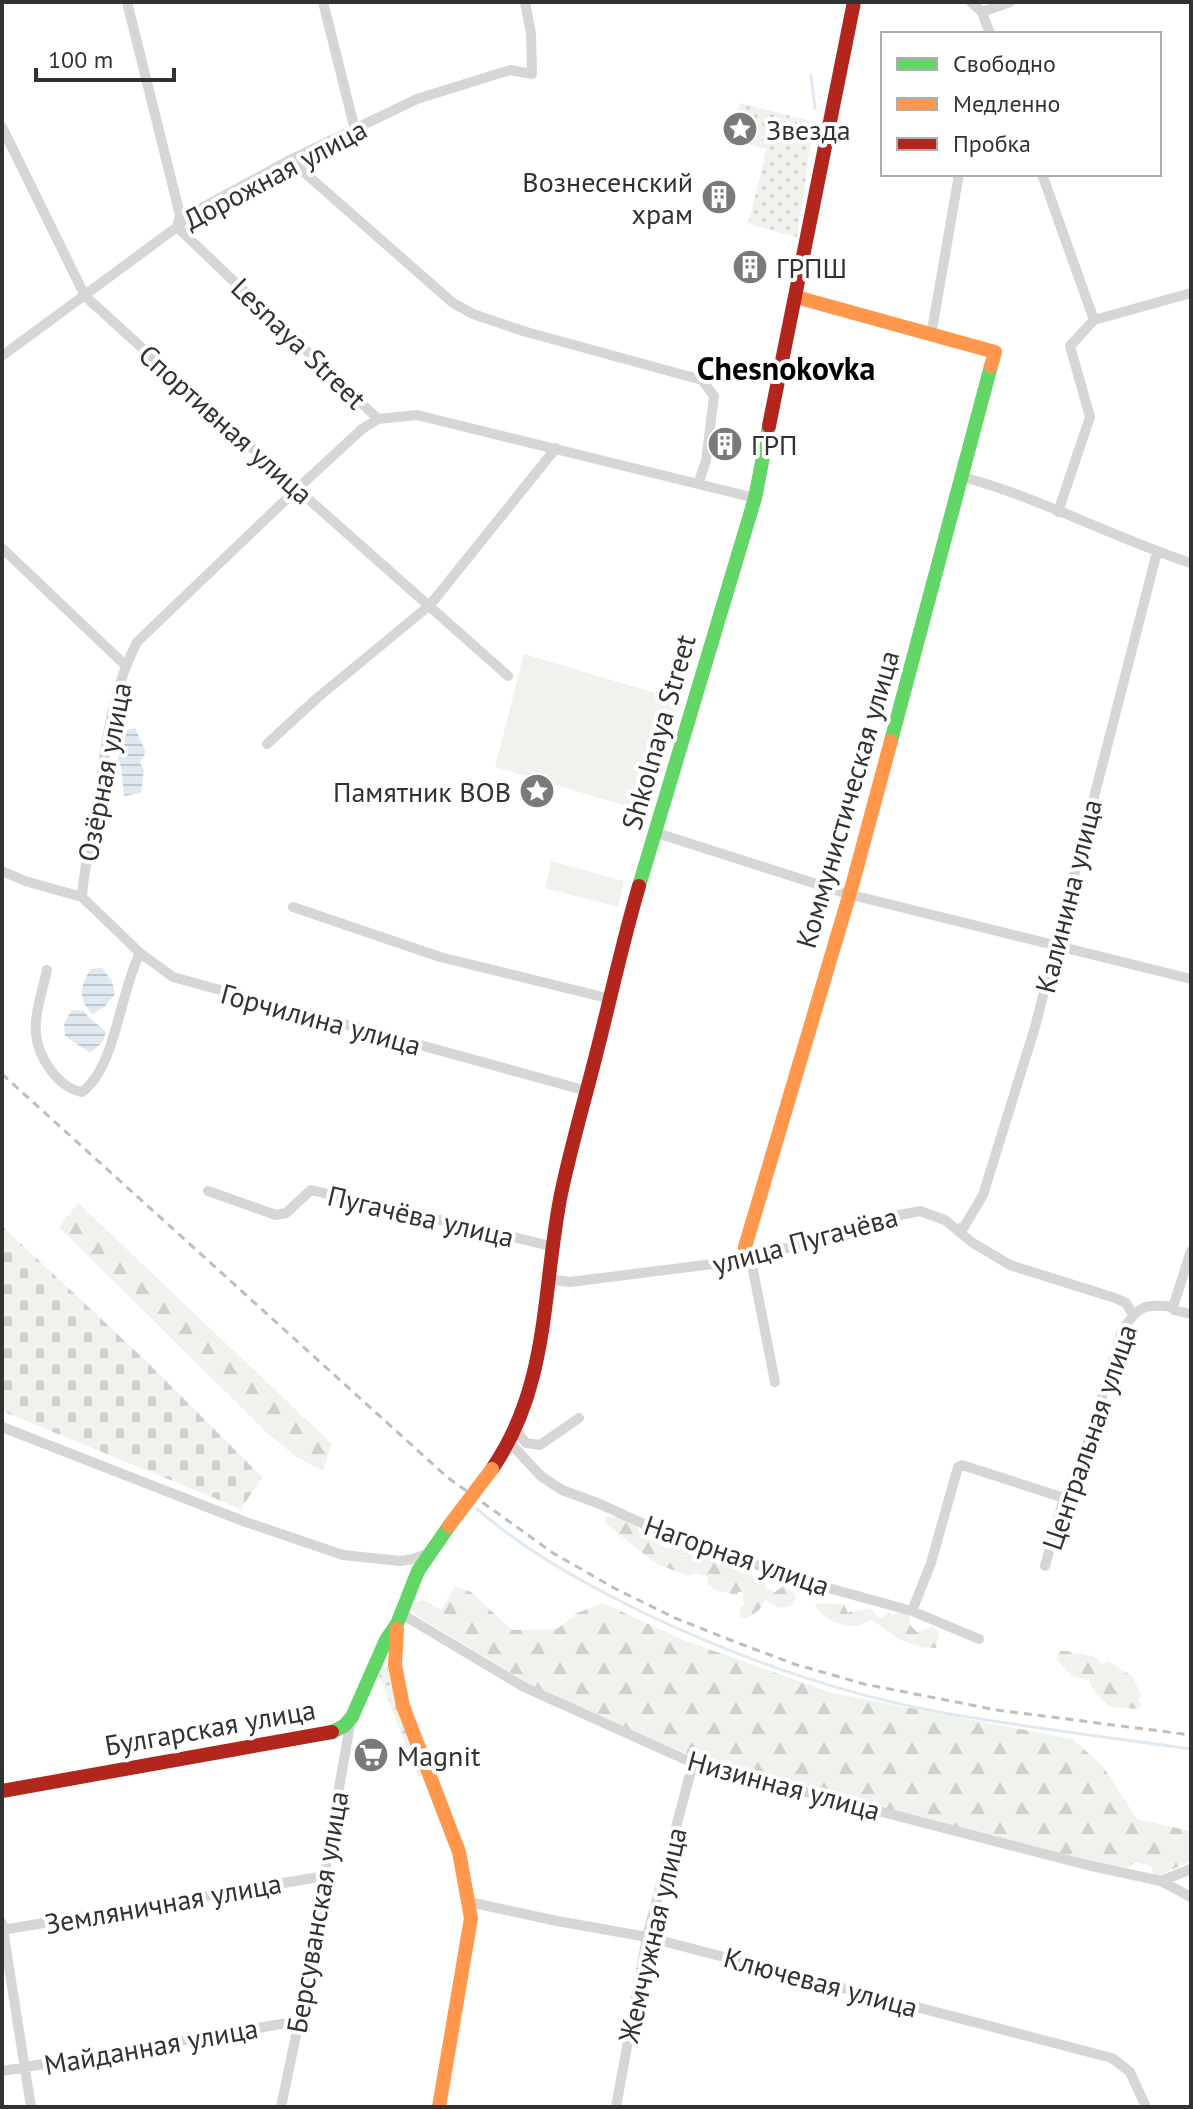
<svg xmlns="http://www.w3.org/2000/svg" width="1193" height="2109" viewBox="0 0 1193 2109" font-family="'PT Sans',sans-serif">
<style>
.green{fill:url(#green-dots)}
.forest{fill:url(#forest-firs)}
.cemetery{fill:url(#cemetery-stones)}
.pitch{fill:#f0f3ed}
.water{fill:url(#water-rules)}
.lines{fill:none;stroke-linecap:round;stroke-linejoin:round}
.stream{stroke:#dfe9f1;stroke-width:3}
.street{stroke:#d6d6d6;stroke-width:10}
.fast{stroke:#63d668;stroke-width:14}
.slow{stroke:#ff974d;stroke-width:14}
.jam{stroke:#b3261e;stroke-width:14}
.rail{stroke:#bebebe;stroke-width:3;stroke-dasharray:8 6;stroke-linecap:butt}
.slow-bridge{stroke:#ff974d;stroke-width:14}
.labels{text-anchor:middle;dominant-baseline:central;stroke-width:8;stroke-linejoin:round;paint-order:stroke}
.poi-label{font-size:28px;fill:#323232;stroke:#fff;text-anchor:start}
.street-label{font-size:28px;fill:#323232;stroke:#fff}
.quarter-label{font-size:32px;font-weight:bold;fill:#000;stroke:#fff}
</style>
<defs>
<pattern id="green-dots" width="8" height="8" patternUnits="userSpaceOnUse" patternTransform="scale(2)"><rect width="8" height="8" fill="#f0f3ed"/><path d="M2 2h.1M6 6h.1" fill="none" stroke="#ced1cc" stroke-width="1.8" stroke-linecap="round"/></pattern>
<pattern id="forest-firs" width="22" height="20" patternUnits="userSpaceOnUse" patternTransform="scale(2)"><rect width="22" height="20" fill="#f0f3ed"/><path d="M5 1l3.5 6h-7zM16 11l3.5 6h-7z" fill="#ced1cc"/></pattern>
<pattern id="cemetery-stones" width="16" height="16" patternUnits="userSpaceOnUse" patternTransform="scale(2)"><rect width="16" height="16" fill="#f0f3ed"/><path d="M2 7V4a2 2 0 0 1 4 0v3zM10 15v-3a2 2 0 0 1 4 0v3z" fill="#ced1cc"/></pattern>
<pattern id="water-rules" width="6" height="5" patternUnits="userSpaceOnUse" patternTransform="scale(2)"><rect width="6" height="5" fill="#dfe9f1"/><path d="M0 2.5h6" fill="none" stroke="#c0c8cf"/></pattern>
</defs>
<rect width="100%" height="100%" fill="#fff"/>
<path class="green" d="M 740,103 L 818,123 L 810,149 L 797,237 L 748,224 L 767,149 L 732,140 Z
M 388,1667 L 424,1774 L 418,1777 L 379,1675 L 382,1669 Z"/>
<path class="forest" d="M 78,1203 L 332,1444 L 323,1471 L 295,1456 L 266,1432 L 59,1227 Z
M 615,1516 L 636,1525 L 640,1535 L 668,1549 L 679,1542 L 698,1548 L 712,1562 L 725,1559 L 733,1561 L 738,1571 L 764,1581 L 765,1588 L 775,1592 L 783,1586 L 794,1593 L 796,1599 L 792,1605 L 779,1608 L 765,1600 L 759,1610 L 748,1618 L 740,1617 L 740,1608 L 744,1605 L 743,1592 L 738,1592 L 737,1595 L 715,1590 L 708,1585 L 707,1576 L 696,1573 L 689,1576 L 657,1564 L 607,1525 L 605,1517 Z
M 455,1586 L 471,1592 L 512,1630 L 557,1629 L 577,1613 L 603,1603 L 683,1640 L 832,1693 L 1072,1739 L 1102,1765 L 1137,1819 L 1190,1831 L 1191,1861 L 1155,1877 L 1151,1866 L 1136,1862 L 1125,1869 L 1081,1859 L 716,1766 L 549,1696 L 417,1616 L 412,1610 L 416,1602 L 424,1600 L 441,1610 Z
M 819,1603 L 844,1604 L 848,1613 C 856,1609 862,1612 870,1608 L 881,1619 L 888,1613 L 893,1615 L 904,1611 L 910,1618 L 910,1625 L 917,1632 L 933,1627 L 939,1632 L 936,1648 C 909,1648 892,1636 872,1619 C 868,1621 865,1624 860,1625 C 845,1629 820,1619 815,1604 Z
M 1059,1651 L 1069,1651 L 1074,1655 L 1079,1653 L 1096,1657 L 1102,1664 L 1109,1661 L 1133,1677 L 1141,1696 L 1138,1701 L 1142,1705 L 1138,1709 L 1110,1707 L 1093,1690 L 1089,1680 L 1072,1676 L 1057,1660 Z"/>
<path class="cemetery" d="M 2,1226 L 144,1359 L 262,1477 L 241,1509 L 2,1411 Z"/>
<path class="pitch" d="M 524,654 L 678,700 L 646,812 L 495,767 Z
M 551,861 L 624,881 L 618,907 L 545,888 Z"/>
<path class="water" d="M 135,728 L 146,752 L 140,763 L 144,770 L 141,793 L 124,796 L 121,766 L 117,762 L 127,730 Z
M 102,968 L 112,981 L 115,994 L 105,1006 L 93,1014 C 77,1001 80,984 91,969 Z
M 72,1010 L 84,1011 C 90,1021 98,1023 106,1032 L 102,1043 L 90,1053 L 65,1036 L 64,1023 Z"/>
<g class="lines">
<path class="stream" d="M 811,75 L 815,108
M 477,1509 C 527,1552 587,1585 646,1614 C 739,1658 837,1693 939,1712 C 1022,1727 1107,1737 1191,1749"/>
<path class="street" d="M 127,2 L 180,215 L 177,227 L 378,419 L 417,415 L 755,498
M 323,2 L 355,130
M 971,2 L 982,12 L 1010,2
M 982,12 L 990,34
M 2,127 L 85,296 L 297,489 L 508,676
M 290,160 L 453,303 L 473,314 L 523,331 L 702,380 L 714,396 L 706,461 L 698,484
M 1042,174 L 1094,320
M 931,336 L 959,174
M 2,356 L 177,227 L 187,216 L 290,160 L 417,99 L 510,70 L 532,74 L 531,34 L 525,2
M 963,477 C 1041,498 1114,538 1191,563
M 1058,512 L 1090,417 L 1070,346 L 1094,320 L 1191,293
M 2,548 L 125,665
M 267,744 L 316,699 L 430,605 L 556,448
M 657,833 L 848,894 L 1191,979
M 2,871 L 25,881 L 82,897 L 140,953 L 173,977 L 587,1091
M 82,897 C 84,868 91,840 96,811 C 105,754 110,694 137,642 L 297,489 L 362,429 L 378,419
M 293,907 L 440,957 L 611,999
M 47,970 C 43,989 34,1014 36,1034 C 38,1057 58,1088 82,1092 C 116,1067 120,991 140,953
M 208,1191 L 276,1215 L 286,1213 L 311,1190 L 551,1246
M 958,1229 L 964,1227 L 983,1195 L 1035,1027 L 1157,552
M 750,1255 L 775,1382
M 547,1279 L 570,1282 L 713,1264 L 842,1236 L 890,1217 L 920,1211 L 945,1220 L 973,1243 L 1010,1265 L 1115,1298 L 1126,1303 L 1132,1313
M 1173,1307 L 1174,1310 L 1191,1314
M 2,1427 L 243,1521 L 343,1555 L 400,1561 L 413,1559 L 430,1552
M 516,1431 L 526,1443 L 540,1445 L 579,1418
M 510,1443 L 542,1477 L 562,1490 L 600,1504 L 668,1535 L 821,1586 L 912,1611 L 979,1639
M 1045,1566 L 1064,1498 L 1083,1458 L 1122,1332 C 1136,1307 1144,1303 1173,1307 L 1191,1251
M 912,1611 L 931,1563 L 958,1467 L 962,1465 L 1064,1498
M 400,1613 L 524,1687 L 693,1763 L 1087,1865 L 1161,1881 L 1191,1897
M 1161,1881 L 1191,1869
M 469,1902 L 557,1921 L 647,1937 L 1112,2058 L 1130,2072 L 1146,2107
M 2,1923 L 31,2107
M 2,1930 L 325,1876
M 2,2071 L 299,2021
M 281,2107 L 299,2021 L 351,1719
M 616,2107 L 647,1937 L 693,1763"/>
<path class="fast" d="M 891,741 L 991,366
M 639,886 L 755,498 L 769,426
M 332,1732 L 344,1726 L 352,1717 L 386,1640 L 397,1624 L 418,1571 L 449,1526"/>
<path class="slow" d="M 796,297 L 995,352 L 991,366
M 745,1258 L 745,1247 L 852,886 L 891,741
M 397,1629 L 395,1665 L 403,1706 L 459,1852 L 471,1918 L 439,2107"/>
<path class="jam" d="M 769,426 L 854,2
M 492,1469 C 550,1385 542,1290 561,1194 C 571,1146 585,1099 597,1051 C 611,996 623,940 639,886
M 2,1791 L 332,1732"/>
<path class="rail" d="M 2,1074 L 447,1477 L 553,1553 L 614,1588 L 675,1618 L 733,1641 L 794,1664 L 864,1684 L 997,1710 L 1191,1735"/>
<path class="slow-bridge" d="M 449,1526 L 492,1469"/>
</g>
<defs>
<symbol id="sight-disc" viewBox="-11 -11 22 22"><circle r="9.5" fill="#7a7a7a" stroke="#fff"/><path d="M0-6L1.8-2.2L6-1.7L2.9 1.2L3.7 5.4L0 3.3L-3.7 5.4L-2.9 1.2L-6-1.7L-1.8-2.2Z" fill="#fff"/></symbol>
<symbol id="building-disc" viewBox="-11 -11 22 22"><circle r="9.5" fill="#7a7a7a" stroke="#fff"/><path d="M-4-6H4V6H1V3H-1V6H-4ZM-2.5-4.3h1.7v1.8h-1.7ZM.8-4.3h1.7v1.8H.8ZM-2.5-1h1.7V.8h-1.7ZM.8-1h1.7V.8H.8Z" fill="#fff"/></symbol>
<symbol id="supermarket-disc" viewBox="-11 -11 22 22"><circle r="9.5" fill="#7a7a7a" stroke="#fff"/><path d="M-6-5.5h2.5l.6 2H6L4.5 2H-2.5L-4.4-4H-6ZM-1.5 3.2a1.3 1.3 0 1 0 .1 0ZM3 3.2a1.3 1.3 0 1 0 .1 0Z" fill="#fff"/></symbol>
</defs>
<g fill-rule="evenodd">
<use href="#sight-disc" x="720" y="109" width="40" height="40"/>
<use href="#building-disc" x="699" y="177" width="40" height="40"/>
<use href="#building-disc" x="730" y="247" width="40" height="40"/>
<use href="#building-disc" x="705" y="424" width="40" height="40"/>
<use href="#sight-disc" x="517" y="771" width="40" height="40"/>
<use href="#supermarket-disc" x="351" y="1735" width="40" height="40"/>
</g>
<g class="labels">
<g class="poi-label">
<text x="766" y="129">Звезда</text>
<text x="693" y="181" text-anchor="end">Вознесенский<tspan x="693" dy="32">храм</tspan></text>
<text x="776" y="267">ГРПШ</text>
<text x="751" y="444">ГРП</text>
<text x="511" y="791" text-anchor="end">Памятник ВОВ</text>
<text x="397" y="1755">Magnit</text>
</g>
<g class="street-label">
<text transform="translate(275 174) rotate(-28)">Дорожная улица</text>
<text transform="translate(299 343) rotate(44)">Lesnaya Street</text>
<text transform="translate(226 424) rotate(42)">Спортивная улица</text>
<text transform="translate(658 732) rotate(-74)">Shkolnaya Street</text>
<text transform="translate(104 772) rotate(-79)">Озёрная улица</text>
<text transform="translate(847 799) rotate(-74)">Коммунистическая улица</text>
<text transform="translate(1068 896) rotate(-76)">Калинина улица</text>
<text transform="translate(321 1019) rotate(15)">Горчилина улица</text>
<text transform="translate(421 1216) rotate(13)">Пугачёва улица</text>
<text transform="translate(805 1240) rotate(-15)">улица Пугачёва</text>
<text transform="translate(1089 1437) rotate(-71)">Центральная улица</text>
<text transform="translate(737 1555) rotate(19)">Нагорная улица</text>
<text transform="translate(210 1727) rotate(-10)">Булгарская улица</text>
<text transform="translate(784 1785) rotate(15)">Низинная улица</text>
<text transform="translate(163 1903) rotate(-10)">Земляничная улица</text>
<text transform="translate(317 1912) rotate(-80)">Берсуванская улица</text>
<text transform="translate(652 1935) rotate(-77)">Жемчужная улица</text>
<text transform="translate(821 1982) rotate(15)">Ключевая улица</text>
<text transform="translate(151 2046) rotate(-10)">Майданная улица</text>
</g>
<g class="quarter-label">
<text x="786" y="368">Chesnokovka</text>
</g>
</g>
<rect width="1193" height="2109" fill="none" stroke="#323232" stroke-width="8"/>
<rect x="881" y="32" width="280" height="144" fill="#ffffff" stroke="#adadad" stroke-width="2"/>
<rect x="897" y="58" width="40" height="12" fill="#63d668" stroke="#adadad" stroke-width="2"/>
<text x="953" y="72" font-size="24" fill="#323232">Свободно</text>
<rect x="897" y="98" width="40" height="12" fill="#ff974d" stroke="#adadad" stroke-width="2"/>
<text x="953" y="112" font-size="24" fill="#323232">Медленно</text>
<rect x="897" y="138" width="40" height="12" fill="#b3261e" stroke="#adadad" stroke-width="2"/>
<text x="953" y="152" font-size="24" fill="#323232">Пробка</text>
<path d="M36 68v12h138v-12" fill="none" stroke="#323232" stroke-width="4"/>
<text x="48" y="68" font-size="24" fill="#323232" stroke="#ffffff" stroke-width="6" paint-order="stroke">100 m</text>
</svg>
